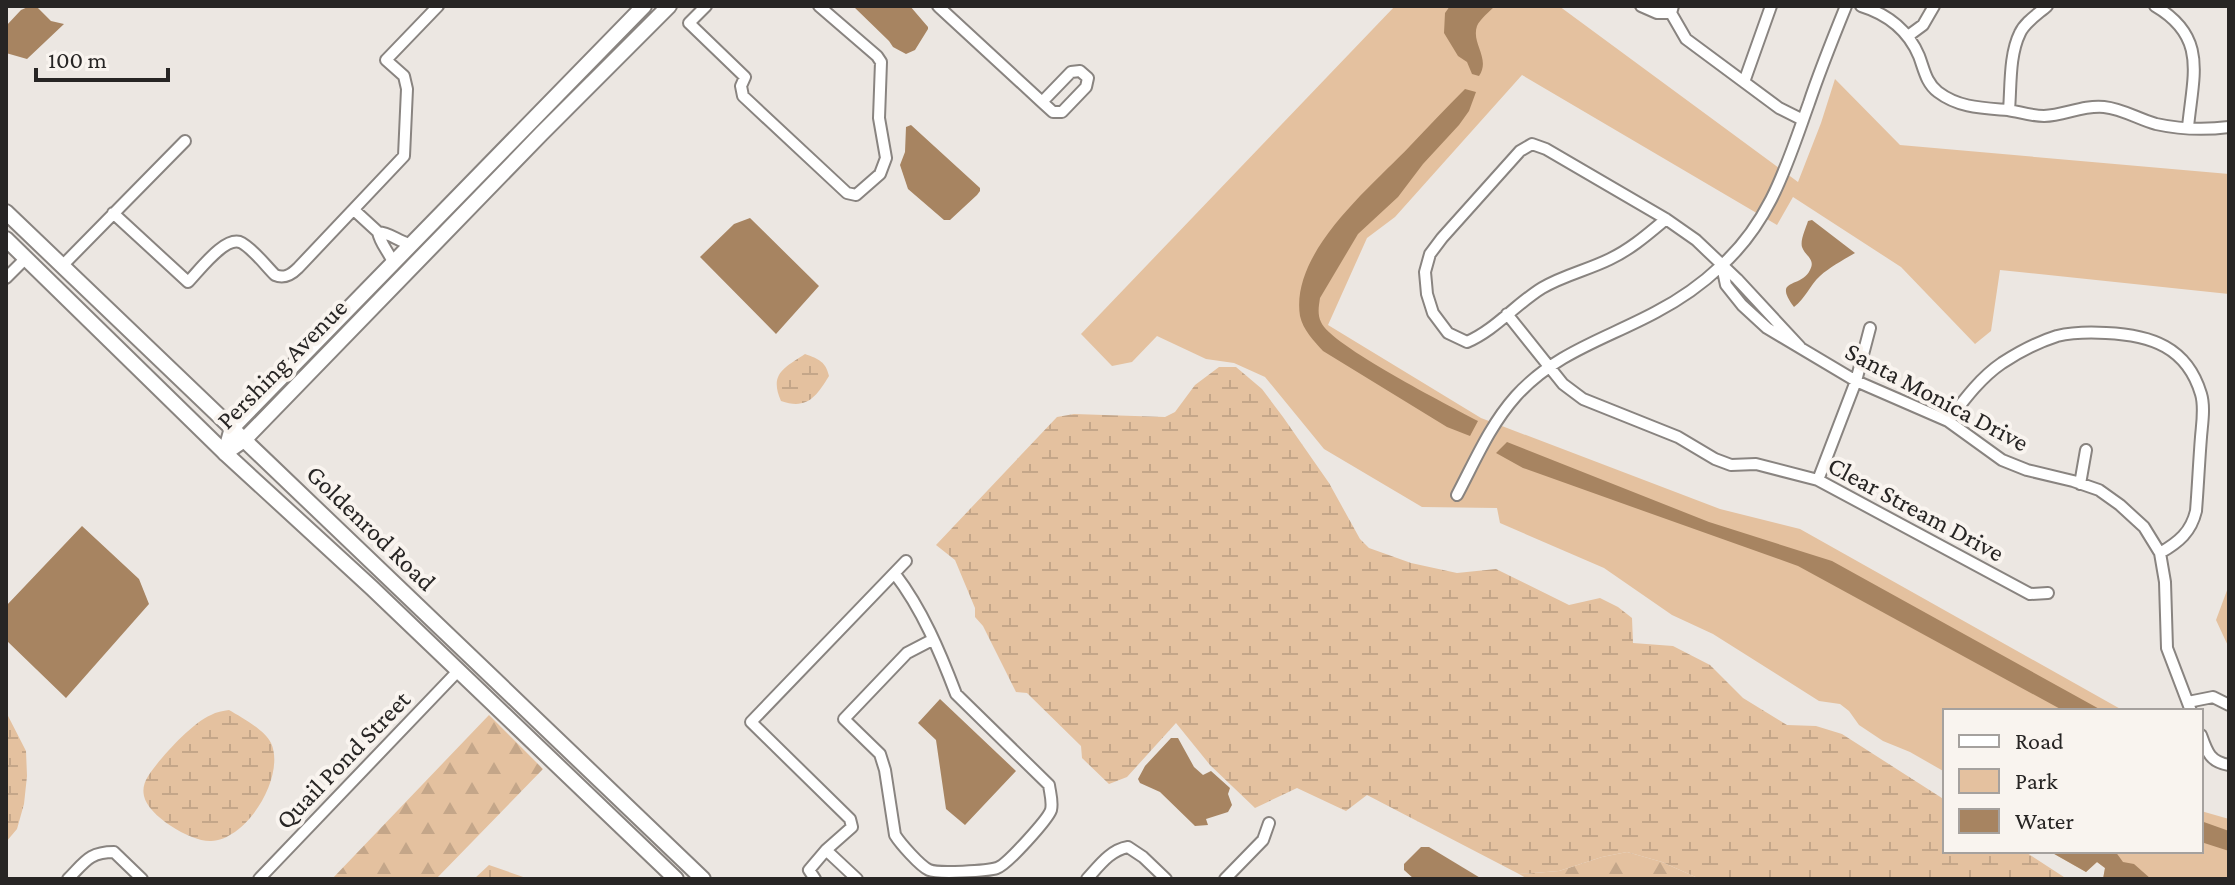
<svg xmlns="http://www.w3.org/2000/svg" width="2235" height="885" viewBox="0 0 2235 885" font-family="'Crimson Pro',serif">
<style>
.green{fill:#e4c19f}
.forest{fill:url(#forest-firs)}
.wetland{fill:url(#wetland-marsh)}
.water{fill:#a78461}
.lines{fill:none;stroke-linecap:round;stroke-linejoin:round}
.minor-casing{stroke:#898480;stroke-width:14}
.tertiary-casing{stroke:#898480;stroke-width:18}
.secondary-casing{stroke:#898480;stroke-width:18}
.minor{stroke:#fff;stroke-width:10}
.tertiary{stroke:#fff;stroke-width:14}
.secondary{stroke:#fff;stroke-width:14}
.labels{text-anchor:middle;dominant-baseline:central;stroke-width:8;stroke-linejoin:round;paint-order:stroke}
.street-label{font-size:26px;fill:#272524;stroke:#f9f4ef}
</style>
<defs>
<pattern id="forest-firs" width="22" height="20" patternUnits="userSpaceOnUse" patternTransform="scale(2)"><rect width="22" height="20" fill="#e4c19f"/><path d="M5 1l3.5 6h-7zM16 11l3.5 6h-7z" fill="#c4a689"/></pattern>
<pattern id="wetland-marsh" width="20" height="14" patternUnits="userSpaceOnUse" patternTransform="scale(2)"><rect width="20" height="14" fill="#e4c19f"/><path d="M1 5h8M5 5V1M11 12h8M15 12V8" fill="none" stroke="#c4a689"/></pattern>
</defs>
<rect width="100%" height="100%" fill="#ece7e2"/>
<path class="green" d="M 1395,6 L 1559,6 L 1798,182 L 1821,123 L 1835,79 L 1900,145 L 2229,174 L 2229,294 L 2000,270 L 1991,331 L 1975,344 L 1901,267 L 1793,197 L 1777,225 L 1522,75 L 1395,217 L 1367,238 L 1328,325 L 1481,418 L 1720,509 L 1800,529 L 2124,711 L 1945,711 L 1945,772 L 1910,752 L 1883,741 L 1859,725 L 1849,711 L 1840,704 L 1819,701 L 1713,634 L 1672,615 L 1604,568 L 1500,523 L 1497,508 L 1422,507 L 1324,449 L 1265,377 L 1234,363 L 1206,359 L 1157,336 L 1132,362 L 1112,366 L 1081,334 Z
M 2229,585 L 2229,648 L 2216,620 Z
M 2201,811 L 2229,819 L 2229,879 L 2103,879 L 2105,868 L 2097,862 L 2086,872 L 2049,851 L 2201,851 Z"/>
<path class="forest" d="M 489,715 L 543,769 L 436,879 L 332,879 Z
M 1627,852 L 1662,862 L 1700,879 L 1528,879 L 1519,874 L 1559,871 L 1602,857 Z"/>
<path class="wetland" d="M 805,354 C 819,359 826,362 829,376 C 816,397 807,410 781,401 C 769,374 784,368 805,354 Z
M 1219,367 L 1236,367 L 1262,389 L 1283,417 L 1329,483 L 1360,539 L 1369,548 L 1411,563 L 1457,573 L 1496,569 L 1569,605 L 1600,598 L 1618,607 L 1632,618 L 1633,643 L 1673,646 L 1710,665 L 1743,698 L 1787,725 L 1816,726 L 1842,734 L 1945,800 L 1945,851 L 2024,851 L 2067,879 L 1700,879 L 1662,862 L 1627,852 L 1602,857 L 1559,871 L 1519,874 L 1367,795 L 1346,811 L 1297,788 L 1255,808 L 1210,765 L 1176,723 L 1127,777 L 1109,784 L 1082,758 L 1081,746 L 1027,693 L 1016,692 L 983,626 L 975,617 L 975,608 L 955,560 L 936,545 L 1057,417 L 1074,414 L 1165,417 L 1175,412 L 1195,385 Z
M 229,710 C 241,717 265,730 271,743 C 286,776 247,840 211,841 C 191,842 148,816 144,796 C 141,783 150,773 157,764 C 169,749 194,722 211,715 C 216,712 223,711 229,710 Z
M 6,712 L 26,751 L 27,776 L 24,804 L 17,829 L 6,842 Z
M 489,865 L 529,879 L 474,879 Z"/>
<path class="water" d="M 30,6 L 36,6 L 51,21 L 64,24 L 27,59 L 6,53 L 6,26 L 21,10 Z
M 853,6 L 910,6 L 928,27 L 928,29 L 915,50 L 906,54 L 893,47 L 889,41 Z
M 1450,6 L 1495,6 C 1490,11 1480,19 1477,26 C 1471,44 1491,58 1479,76 L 1472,74 L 1467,62 L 1458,56 L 1444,33 L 1445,13 Z
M 1465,89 L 1476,92 L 1469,111 L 1459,125 L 1423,164 L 1398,197 L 1358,234 L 1320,298 C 1319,305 1317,314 1321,322 C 1330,345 1450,406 1478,421 L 1470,436 L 1447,427 L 1323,351 C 1314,341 1303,330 1300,316 C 1290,252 1371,187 1410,146 C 1428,127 1446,108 1465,89 Z
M 911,125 L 980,188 L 980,191 L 977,195 L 950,220 L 944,220 L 908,189 L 900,165 L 905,152 L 906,127 Z
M 750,218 L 819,286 L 776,334 L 700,257 L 734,224 Z
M 1812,220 L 1855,253 C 1843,260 1830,267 1820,276 C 1810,285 1805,299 1794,307 C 1772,277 1801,289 1810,270 C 1816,259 1805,256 1802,247 C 1800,240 1806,228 1808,221 Z
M 1507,442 L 1709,522 L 1832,561 L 2103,711 L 2064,711 L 1798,566 L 1523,468 L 1496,453 Z
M 82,526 L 139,579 L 149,604 L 66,698 L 6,640 L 6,606 Z
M 940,699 L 1016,771 L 965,825 L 946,809 L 936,740 L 918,723 Z
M 1171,738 L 1178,738 L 1194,767 L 1203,775 L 1211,771 L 1230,788 L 1228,794 L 1232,805 L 1228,812 L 1206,819 L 1208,825 L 1195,826 L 1160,792 L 1140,783 L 1138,779 L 1145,766 Z
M 2201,821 L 2229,831 L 2229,851 L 2201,842 Z
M 1421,847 L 1429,847 L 1482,879 L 1414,879 L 1404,870 L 1404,864 Z
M 2049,851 L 2115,851 L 2123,862 L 2134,864 L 2151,879 L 2103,879 L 2105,868 L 2097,862 L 2086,872 Z"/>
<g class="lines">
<defs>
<path id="minor" d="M 706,6 L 689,23 L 745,77 L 741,86 L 743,96 L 847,193 L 856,195 L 880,174 L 886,158 L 879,118 L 881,62 L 877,56 L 819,6
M 938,6 L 939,7 L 1042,102 L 1053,112 L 1062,112 L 1086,87 L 1088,78 L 1080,71 L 1071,72 L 1042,102
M 1641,6 L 1657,13 L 1671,13
M 1673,6 L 1671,13 L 1686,39 L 1779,108 L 1803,120
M 1861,6 C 1887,14 1908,30 1919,56 C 1924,69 1926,83 1938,92 C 1959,108 1983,108 2008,110 C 2020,112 2032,116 2044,116 C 2065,115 2083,105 2104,107 C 2123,109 2138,119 2156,124 C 2179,129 2206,130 2229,127
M 2155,6 C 2208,37 2193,75 2188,127
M 1908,36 L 1923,25 L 1934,6
M 1744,82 L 1771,6
M 2009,110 C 2011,87 2009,55 2020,33 C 2025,22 2038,14 2047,6
M 354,210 L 378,232
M 113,213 L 188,282 C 199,271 226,234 242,243 C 254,250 265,265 275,275 C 284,279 291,275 298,268 L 404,156 L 407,89 L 404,76 L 386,60 L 438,6
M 1666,219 C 1648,234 1631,249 1610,259 C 1588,270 1564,275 1542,288 C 1516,304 1495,330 1467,342 L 1448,333 L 1433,313 L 1427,294 L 1425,272 L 1430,254 L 1442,238 L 1520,151 L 1532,144 L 1546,149 L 1666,219 L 1696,240 L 1737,279 L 1800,347
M 393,262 C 388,251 380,243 378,232 C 390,233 398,241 410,244
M 62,266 L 185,141
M 1722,266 L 1726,285 L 1742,305 L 1767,328 L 1856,381 L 1948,421 L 2002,460 L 2027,470 L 2073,481 L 2099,490 L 2120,505 L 2144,527 L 2160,553 L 2165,582 L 2167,648 L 2191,711
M 6,278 L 26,258
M 1507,314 L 1563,384 L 1583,399 L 1678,437 L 1715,459 L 1731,465 L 1756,464 L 1818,480 L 2030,594 L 2048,593
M 1948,421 C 1964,400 1980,378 2002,363 C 2019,352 2038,342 2057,336 C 2074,332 2089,332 2106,333 C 2151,335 2187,347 2201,394 C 2205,407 2202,424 2201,437 C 2199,462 2198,486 2196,511 C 2191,532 2179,542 2160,553
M 1818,480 L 1856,381 L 1870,328
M 2080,484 L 2086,450
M 1457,495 C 1475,461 1490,425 1516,396 C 1556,352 1606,339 1656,312 C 1679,300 1702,284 1721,266 C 1771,221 1787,164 1809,103 C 1820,70 1833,38 1846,6
M 895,574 C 922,609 940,652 956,694 L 1049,785 C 1050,793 1053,802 1051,810 C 1048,819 1007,865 997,868 C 988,871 938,874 929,870 C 920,866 900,843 895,835 L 885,770 L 880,754 L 844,719 L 907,653 L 932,640
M 2188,702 L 2213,697 L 2229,705
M 2201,735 C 2207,752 2210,762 2229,765
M 826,850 L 857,879
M 68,879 C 85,862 89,852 114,852 L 142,879
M 259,879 L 458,671
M 815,879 L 809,870 L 826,850 L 852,827 L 850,819 L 751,722 L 906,561
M 1087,879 C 1099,866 1110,850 1128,847 L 1143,857 L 1166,879
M 1225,879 L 1263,840 L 1269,823"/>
<path id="tertiary" d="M 225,453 L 244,440 L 541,134 L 669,6
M 225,453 L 232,428 L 644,6"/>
<path id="secondary" d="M 6,212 L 703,879
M 6,239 L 225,453 L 372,588 L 676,879"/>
</defs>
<use href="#minor" class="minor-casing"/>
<use href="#tertiary" class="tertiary-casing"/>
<use href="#secondary" class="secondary-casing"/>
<use href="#minor" class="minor"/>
<use href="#tertiary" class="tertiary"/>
<use href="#secondary" class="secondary"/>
</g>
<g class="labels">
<g class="street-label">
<text transform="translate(282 364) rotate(-45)">Pershing Avenue</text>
<text transform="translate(1937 397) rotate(28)">Santa Monica Drive</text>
<text transform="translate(1916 509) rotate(28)">Clear Stream Drive</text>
<text transform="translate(371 528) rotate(44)">Goldenrod Road</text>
<text transform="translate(343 760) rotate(-46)">Quail Pond Street</text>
</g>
</g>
<rect width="2235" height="885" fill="none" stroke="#272524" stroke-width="16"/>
<rect x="1943" y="709" width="260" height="144" fill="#f9f4ef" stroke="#a5a19e" stroke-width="2"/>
<rect x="1959" y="735" width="40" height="12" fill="#ffffff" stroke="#a5a19e" stroke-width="2"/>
<text x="2015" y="749" font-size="24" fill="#272524">Road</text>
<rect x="1959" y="769" width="40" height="24" fill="#e4c19f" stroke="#a5a19e" stroke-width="2"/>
<text x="2015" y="789" font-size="24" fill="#272524">Park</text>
<rect x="1959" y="809" width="40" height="24" fill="#a78461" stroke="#a5a19e" stroke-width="2"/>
<text x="2015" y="829" font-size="24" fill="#272524">Water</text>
<path d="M36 68v12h132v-12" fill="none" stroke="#272524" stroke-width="4"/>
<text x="48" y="68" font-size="24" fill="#272524" stroke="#f9f4ef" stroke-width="6" paint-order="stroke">100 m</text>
</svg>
